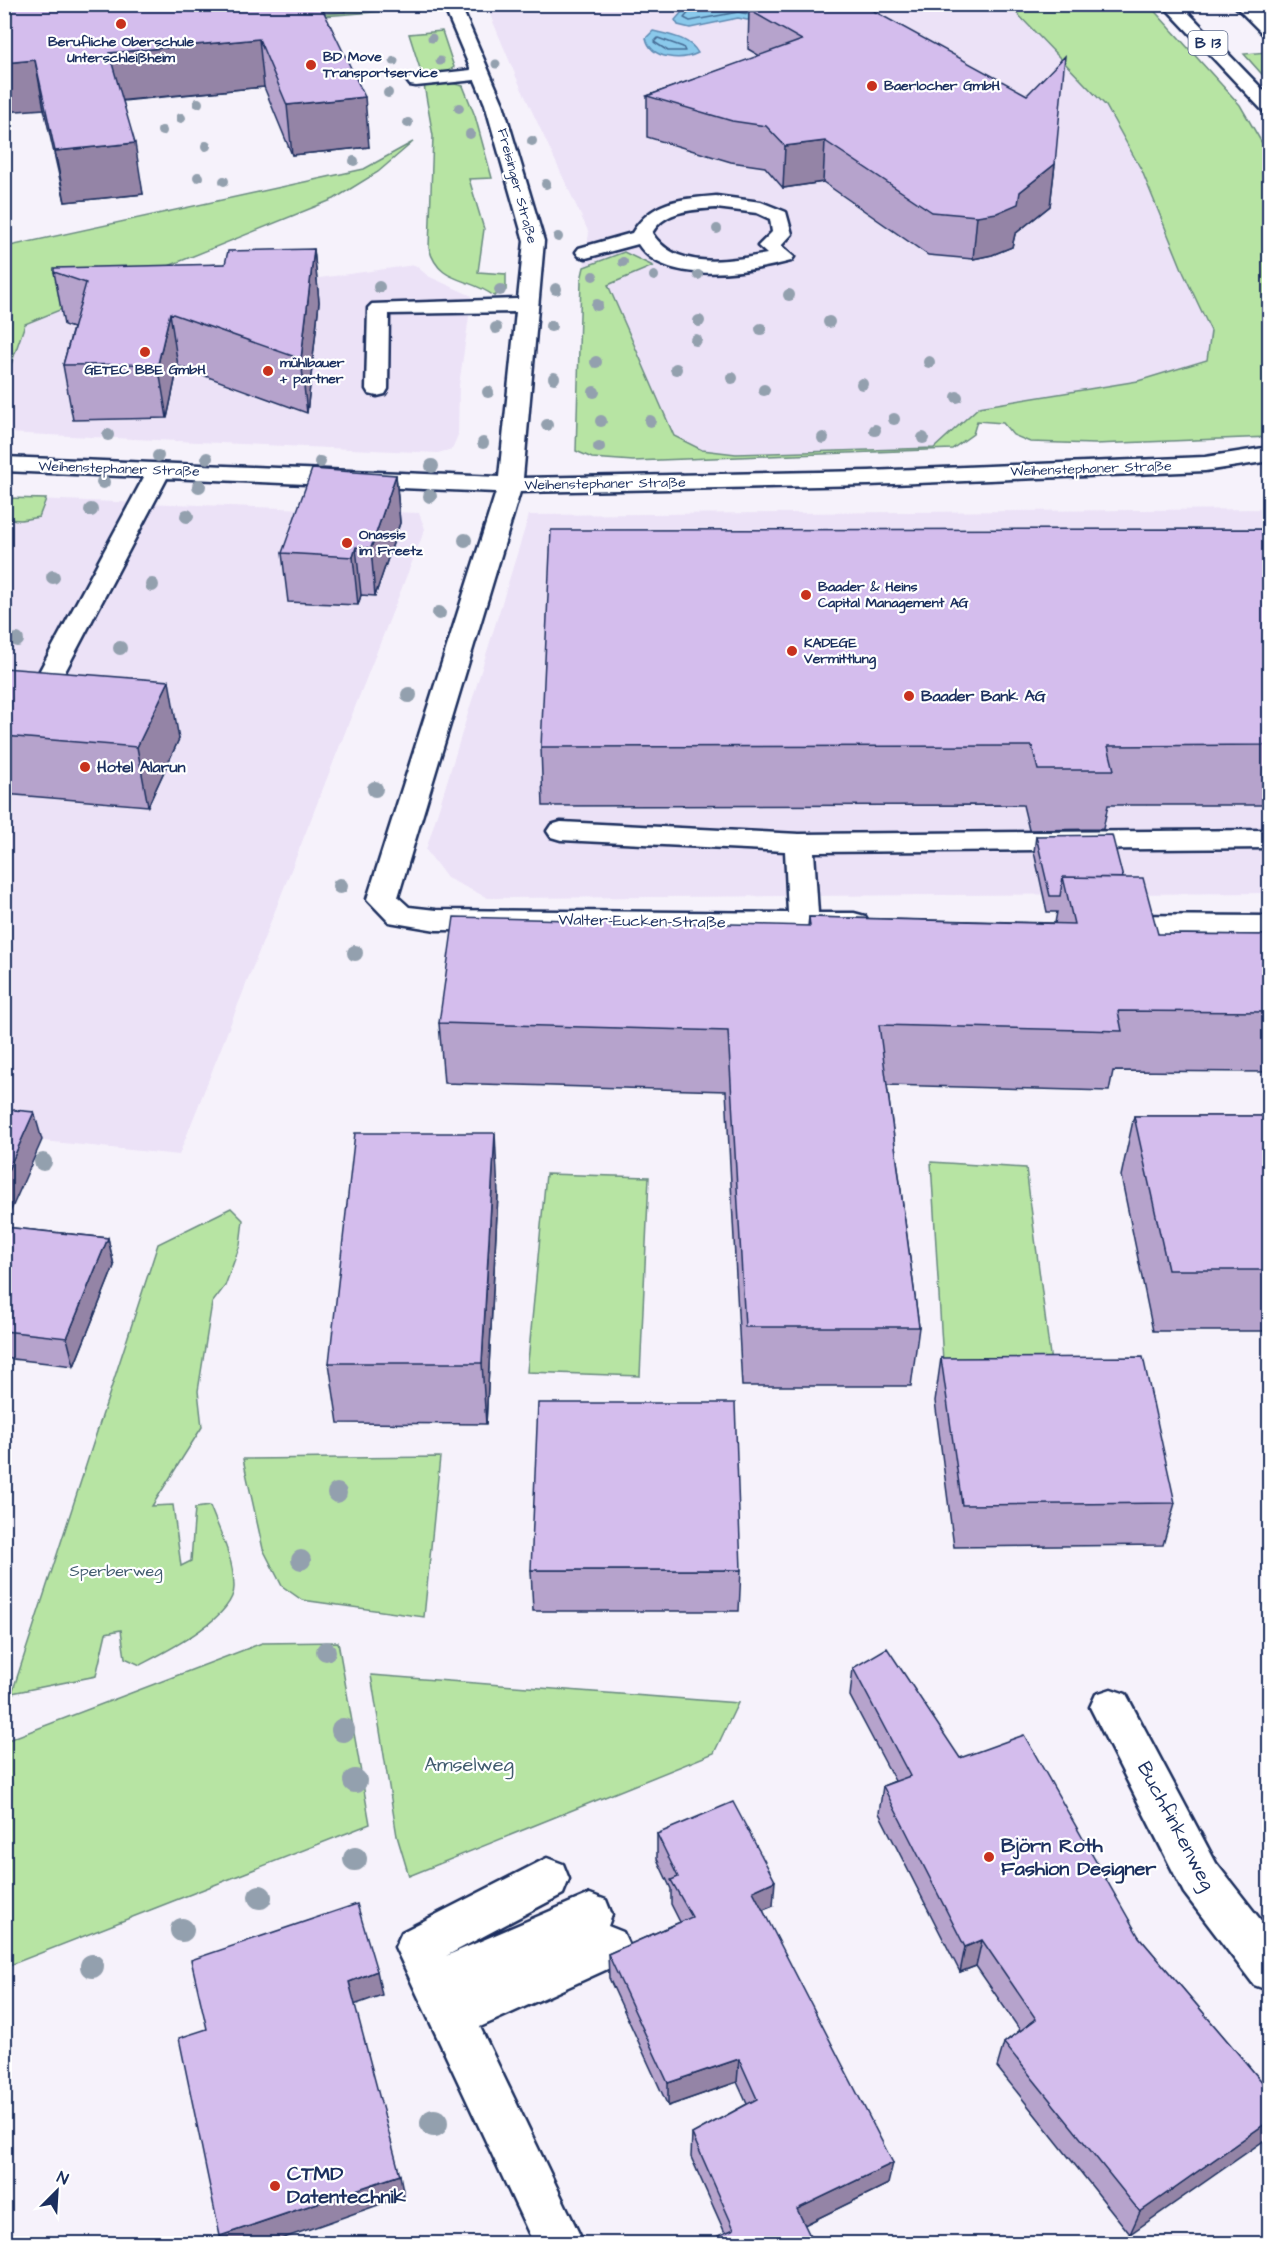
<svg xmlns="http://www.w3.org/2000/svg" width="1274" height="2248" viewBox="0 0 1274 2248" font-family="'Architects Daughter',sans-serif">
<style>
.built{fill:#ece2f7}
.green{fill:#b7e4a3;stroke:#698a80;stroke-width:1.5}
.water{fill:#8ac9eb;stroke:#5e8bb3;stroke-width:1.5}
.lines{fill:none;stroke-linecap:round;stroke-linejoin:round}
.shore{stroke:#476d96;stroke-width:1.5}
.minor-casing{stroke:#1b2f5e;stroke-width:5}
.major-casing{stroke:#1b2f5e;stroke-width:5}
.minor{fill:#fff;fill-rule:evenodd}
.major{fill:#fff;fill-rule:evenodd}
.tree{fill:#93a0ae}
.wall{fill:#b6a3cc;stroke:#1b2f5e;stroke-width:1.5}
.shaded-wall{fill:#9484a6;stroke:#1b2f5e;stroke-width:1.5}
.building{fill:#d4bded;stroke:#1b2f5e;stroke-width:1.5}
.poi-dot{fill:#c8321e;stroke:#fff;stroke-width:2}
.labels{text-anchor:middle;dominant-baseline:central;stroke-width:4.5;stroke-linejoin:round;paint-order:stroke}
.far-poi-label{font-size:14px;font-weight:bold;fill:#1b2f5e;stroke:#fff;text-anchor:start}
.far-street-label{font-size:14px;fill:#1b2f5e;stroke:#fff}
.shield{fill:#fff;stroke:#5f6d8e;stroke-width:1.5}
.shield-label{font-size:15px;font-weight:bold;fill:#1b2f5e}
.poi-label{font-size:16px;font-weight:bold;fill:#1b2f5e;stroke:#fff;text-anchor:start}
.street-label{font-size:16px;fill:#1b2f5e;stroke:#fff}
.park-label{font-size:16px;fill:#425c6f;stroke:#fff}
.near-park-label{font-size:20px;fill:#425c6f;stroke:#fff}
.near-street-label{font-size:20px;fill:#1b2f5e;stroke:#fff}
.near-poi-label{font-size:20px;font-weight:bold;fill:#1b2f5e;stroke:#fff;text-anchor:start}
</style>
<rect width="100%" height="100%" fill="#f6f2fb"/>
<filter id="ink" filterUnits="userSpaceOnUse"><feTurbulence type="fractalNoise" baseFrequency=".0167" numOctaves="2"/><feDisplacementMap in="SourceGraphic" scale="12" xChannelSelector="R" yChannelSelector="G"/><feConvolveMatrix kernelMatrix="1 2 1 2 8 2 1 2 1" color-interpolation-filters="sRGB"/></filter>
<g filter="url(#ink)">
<path class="built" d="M 486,5 L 1009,5 L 1106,106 L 1142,171 L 1184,274 L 1211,332 L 1207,360 L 1138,381 L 979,407 L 934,448 L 736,454 L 702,450 L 674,436 L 608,285 L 652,266 L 624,252 L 584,267 L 589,233 L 517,79 Z
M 415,265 L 428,276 L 472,296 L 459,385 L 458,435 L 452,449 L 438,453 L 5,433 L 5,382 L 25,325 L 100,294 L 268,285 Z
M 5,498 L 419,513 L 425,529 L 179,1155 L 5,1137 Z
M 1269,509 L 1269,893 L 488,898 L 447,878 L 426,850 L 529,515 Z"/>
<path class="green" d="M 342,5 L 384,5 L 386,11 L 4,41 L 345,12 Z
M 1009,5 L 1149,5 L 1240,105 L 1269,155 L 1269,437 L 1095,444 L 1030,442 L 1013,435 L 1003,423 L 977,421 L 973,434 L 952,449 L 633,461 L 592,458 L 576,451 L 581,280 L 584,267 L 624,252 L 653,266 L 608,285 L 674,436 L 702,450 L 736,454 L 934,448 L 979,407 L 1138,381 L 1207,360 L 1211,331 L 1184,274 L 1142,171 L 1106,106 Z
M 442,31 L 454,67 L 447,72 L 422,75 L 409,34 Z
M 1267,52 L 1269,55 L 1269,82 L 1244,54 Z
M 451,83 L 463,86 L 475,116 L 492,178 L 469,179 L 484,229 L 478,272 L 506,274 L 506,290 L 494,296 C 468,276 439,285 429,248 L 433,136 L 424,85 Z
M 413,142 L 378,172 L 334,199 L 25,324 L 5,382 L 5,247 L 364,169 Z
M 4,498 L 5,498 L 46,499 L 39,517 L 21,520 L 5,519 Z
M 931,1162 L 1026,1168 L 1051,1363 L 943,1362 Z
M 546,1174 L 649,1177 L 640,1376 L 527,1372 Z
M 231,1208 L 243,1220 L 240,1245 L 225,1286 L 212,1303 L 198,1391 L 202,1427 L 152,1506 L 173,1505 L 181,1566 L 191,1561 L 195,1508 L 210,1506 C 220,1532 234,1559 234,1587 C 234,1618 165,1652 140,1665 L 125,1658 L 121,1630 L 106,1633 L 96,1676 L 12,1693 L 158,1244 Z
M 440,1457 L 424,1617 L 302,1600 L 282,1586 L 263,1549 L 243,1459 Z
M 338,1642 L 370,1824 L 5,1967 L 5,1741 L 262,1643 Z
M 371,1675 L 738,1703 L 714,1753 L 409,1876 L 397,1836 Z"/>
<path class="water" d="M 688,5 L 764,5 L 770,7 L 769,17 L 747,20 L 738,18 L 690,28 L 678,25 L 675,20 Z
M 653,31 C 670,35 690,38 698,53 C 682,61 651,60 646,38 Z"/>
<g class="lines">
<path class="shore" d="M 691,4 L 691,10 L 684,18 L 690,21 L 738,12 L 748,14
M 658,38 L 683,47 L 685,51 L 668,51 L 654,42 Z"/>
<defs>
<path id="minor" d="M 443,4 L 460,4 L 503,104 L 544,241 L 523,478 L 869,471 L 1205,457 L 1270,447 L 1270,461 L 1205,471 L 869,485 L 520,492 L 398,897 L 409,907 L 436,910 L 788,913 L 785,851 L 561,840 L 551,837 L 547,831 L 551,825 L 561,822 L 799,834 L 1270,830 L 1270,848 L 814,852 L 818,913 L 854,913 L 865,916 L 869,923 L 865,930 L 854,933 L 436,930 L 389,922 L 367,899 L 496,492 L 167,478 L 57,687 L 53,693 L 44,695 L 35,693 L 31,687 L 144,477 L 4,471 L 4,457 L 499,477 L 516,312 L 389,314 L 388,389 L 385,394 L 377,396 L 369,394 L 366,389 L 368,308 L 372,304 L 518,299 L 524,241 L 485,104 L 475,80 L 416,86 L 410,85 L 407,81 L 410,77 L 416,76 L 471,70 Z
M 716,196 L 761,202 L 786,212 L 792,234 L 781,246 L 794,257 L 791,261 C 750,272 665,287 638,244 L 586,258 L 579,256 L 576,252 L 579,248 L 632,233 C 652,200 681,199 716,196 ZM 716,208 L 757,213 L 770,219 L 772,232 L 758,246 L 767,254 C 729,261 676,271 652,233 C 665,210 692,210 716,208 Z
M 1109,915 L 1270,916 L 1270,936 L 1109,935 L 1098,932 L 1094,925 L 1098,918 Z
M 1111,1689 L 1126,1694 L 1216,1863 L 1270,1932 L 1270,1991 L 1254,1985 L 1184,1893 L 1090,1707 L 1096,1694 Z
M 547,1858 L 563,1864 L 569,1879 L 563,1894 L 446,1956 L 590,1894 L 606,1900 L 612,1915 L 608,1926 L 623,1932 L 630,1947 L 623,1962 L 480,2027 L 584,2244 L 534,2244 L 395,1947 L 402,1932 Z"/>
<path id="major" d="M 1162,4 L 1180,4 L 1270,97 L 1270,113 L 1264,112 Z
M 1233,4 L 1251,4 L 1270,21 L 1270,36 L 1264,35 Z"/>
</defs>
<use href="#minor" class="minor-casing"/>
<use href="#major" class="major-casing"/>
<use href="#minor" class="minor"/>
<use href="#major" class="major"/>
</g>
<g class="tree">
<circle cx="432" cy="38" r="4.5"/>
<circle cx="394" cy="61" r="4.5"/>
<circle cx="440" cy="61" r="4.5"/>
<circle cx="496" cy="64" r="4.5"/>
<circle cx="388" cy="93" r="5"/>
<circle cx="198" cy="103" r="5"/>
<circle cx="459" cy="108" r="5"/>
<circle cx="181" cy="118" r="5"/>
<circle cx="408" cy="123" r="5"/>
<circle cx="162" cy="131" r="5"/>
<circle cx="470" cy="134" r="5"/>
<circle cx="532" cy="141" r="5"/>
<circle cx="206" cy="146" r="5"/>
<circle cx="354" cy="161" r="5"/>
<circle cx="198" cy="177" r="5"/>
<circle cx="224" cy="181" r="5"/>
<circle cx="546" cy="184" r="5"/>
<circle cx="717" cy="229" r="5"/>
<circle cx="558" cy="237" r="5"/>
<circle cx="623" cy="262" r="5"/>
<circle cx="698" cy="275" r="5"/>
<circle cx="593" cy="276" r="5"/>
<circle cx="654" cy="276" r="5"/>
<circle cx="379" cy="287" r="6"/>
<circle cx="556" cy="289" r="6"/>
<circle cx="500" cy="290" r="6"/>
<circle cx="789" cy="295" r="6"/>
<circle cx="597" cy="305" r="6"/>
<circle cx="699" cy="321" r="6"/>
<circle cx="829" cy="322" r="6"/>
<circle cx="551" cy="326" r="6"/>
<circle cx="496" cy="328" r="6"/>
<circle cx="761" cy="329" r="6"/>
<circle cx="696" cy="340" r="6"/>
<circle cx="596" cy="362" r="6"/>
<circle cx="929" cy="362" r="6"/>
<circle cx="676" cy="369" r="6"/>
<circle cx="554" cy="378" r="6"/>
<circle cx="732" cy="378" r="6"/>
<circle cx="862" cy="384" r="6"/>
<circle cx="764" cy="390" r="6"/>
<circle cx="488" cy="392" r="6"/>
<circle cx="594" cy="392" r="6"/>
<circle cx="957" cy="397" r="6"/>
<circle cx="894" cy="419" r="6"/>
<circle cx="601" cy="421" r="6"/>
<circle cx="650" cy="421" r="6"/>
<circle cx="547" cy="425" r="6"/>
<circle cx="875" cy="430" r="6"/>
<circle cx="108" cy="435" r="6"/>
<circle cx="823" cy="438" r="6"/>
<circle cx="923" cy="438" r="6"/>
<circle cx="483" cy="443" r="6"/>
<circle cx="599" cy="447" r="6"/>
<circle cx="158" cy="456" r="6"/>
<circle cx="207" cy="458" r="6"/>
<circle cx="320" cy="462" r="6"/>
<circle cx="432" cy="466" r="7"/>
<circle cx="103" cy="482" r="7"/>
<circle cx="199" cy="486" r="7"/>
<circle cx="430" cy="496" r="7"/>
<circle cx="91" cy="510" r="7"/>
<circle cx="187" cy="516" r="7"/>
<circle cx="465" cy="540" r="7"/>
<circle cx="53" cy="577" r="7"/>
<circle cx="152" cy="585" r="7"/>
<circle cx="439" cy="613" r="7"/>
<circle cx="17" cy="640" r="7"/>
<circle cx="120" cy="648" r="7"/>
<circle cx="409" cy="695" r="8"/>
<circle cx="375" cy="789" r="8"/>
<circle cx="340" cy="886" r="8"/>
<circle cx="355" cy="953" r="8"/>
<circle cx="43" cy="1162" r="9"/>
<circle cx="337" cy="1493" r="10"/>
<circle cx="301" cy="1560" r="10"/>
<circle cx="326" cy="1651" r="10"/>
<circle cx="343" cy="1730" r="12"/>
<circle cx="355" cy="1781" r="12"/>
<circle cx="355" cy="1859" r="12"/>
<circle cx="260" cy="1897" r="12"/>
<circle cx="182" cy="1930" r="12"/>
<circle cx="92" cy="1966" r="12"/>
<circle cx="434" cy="2123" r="14"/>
</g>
<path class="wall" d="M 4,4 L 320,4 L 369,147 L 292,155 L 264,87 L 123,101 L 143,194 L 65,202 L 44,109 Z
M 749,10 L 1055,164 L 1050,206 L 1015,234 L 1012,247 L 992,255 L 973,259 L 928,255 L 823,182 L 783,188 L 765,167 L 731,162 L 647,137 L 647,96 L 760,56 L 748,49 Z
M 314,249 L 319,302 L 307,413 L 178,366 L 167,418 L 73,420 L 63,365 L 73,328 L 64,325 L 54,272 L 225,264 Z
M 396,475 L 400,523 L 375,596 L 361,595 L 358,605 L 288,602 L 282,553 Z
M 1269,529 L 1269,805 L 1108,805 L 1103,829 L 1029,830 L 1023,805 L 543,806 L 541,747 Z
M 4,668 L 179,739 L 148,806 L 4,794 Z
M 1036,836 L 1123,878 L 1158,934 L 1269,935 L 1269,1072 L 1113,1071 L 1109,1091 L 887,1085 L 919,1327 L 911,1386 L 742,1386 L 726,1091 L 444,1083 L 439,1023 L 808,926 L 809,917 L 1055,923 L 1057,912 L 1047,912 L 1034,852 Z
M 1134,1116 L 1269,1116 L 1269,1331 L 1153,1331 L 1121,1176 Z
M 498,1194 L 486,1424 L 338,1423 L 329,1363 Z
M 4,1227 L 108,1238 L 114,1266 L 74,1366 L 4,1358 Z
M 941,1358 L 1175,1503 L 1163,1545 L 954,1547 L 935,1401 Z
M 531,1570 L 741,1570 L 739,1611 L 533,1611 Z
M 853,1668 L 960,1758 L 1139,1937 L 1269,2090 L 1130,2234 L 997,2067 L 1004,2043 L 1020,2030 L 976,1966 L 960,1972 L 879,1813 L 883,1786 L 895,1781 L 850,1696 Z
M 1269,1808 L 1269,1832 L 1263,1825 Z
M 657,1834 L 773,1906 L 763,1910 L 888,2184 L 804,2225 L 814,2244 L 714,2244 L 714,2238 L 725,2233 L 691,2157 L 692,2134 L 747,2104 L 737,2082 L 668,2106 L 609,1978 L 608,1954 L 680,1922 L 671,1904 L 671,1889 L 657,1859 Z"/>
<path class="shaded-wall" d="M 259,39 L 264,87 L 117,101 L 109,53 Z
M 35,60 L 44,109 L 4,112 L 4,63 Z
M 365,97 L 369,147 L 292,155 L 287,105 Z
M 825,141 L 823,182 L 783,188 L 785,146 Z
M 135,143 L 143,194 L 65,202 L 55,151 Z
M 1055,164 L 1050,206 L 1015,234 L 1012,247 L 992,255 L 973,259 L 977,216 L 1020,192 Z
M 314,249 L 319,302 L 307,413 L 301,359 Z
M 170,313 L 178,366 L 167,418 L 158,364 Z
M 396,475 L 400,523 L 375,596 L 371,548 Z
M 356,547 L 361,595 L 358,605 L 353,557 Z
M 169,681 L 179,739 L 148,806 L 137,747 Z
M 34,1112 L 42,1140 L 4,1226 L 4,1179 Z
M 495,1133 L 498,1194 L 486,1424 L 482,1363 Z
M 108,1238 L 114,1266 L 74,1366 L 67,1338 Z
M 775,1881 L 773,1906 L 751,1915 L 753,1891 Z
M 982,1940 L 976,1966 L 960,1972 L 965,1947 Z
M 377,1971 L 382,1995 L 354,2005 L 349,1982 Z
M 739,2059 L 737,2082 L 668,2106 L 668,2083 Z
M 1269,2121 L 1269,2137 L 1130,2234 L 1140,2212 Z
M 893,2163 L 888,2184 L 794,2230 L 797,2209 Z
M 400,2175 L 404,2196 L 267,2244 L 222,2244 L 220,2236 Z"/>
<path class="building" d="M 4,4 L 320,4 L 365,97 L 287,105 L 259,39 L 109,53 L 135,143 L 55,151 L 35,60 L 4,63 Z
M 775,4 L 861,4 L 1027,95 L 1065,56 L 1055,164 L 1020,192 L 1018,204 L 997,213 L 977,216 L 932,212 L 825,141 L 785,146 L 766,126 L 732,121 L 647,96 L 802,40 L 749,10 Z
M 314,249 L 301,359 L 170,313 L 158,364 L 63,365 L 86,283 L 54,272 L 54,268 L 225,264 L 228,251 Z
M 312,469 L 396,475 L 371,548 L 356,547 L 353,557 L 282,553 Z
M 1269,529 L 1269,745 L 1108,746 L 1114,770 L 1038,770 L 1032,746 L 541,747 L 551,530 Z
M 4,668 L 169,681 L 137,747 L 4,736 Z
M 1112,835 L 1123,878 L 1063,877 L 1060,896 L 1050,896 L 1036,836 Z
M 1063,877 L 1143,878 L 1158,934 L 1269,935 L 1269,1012 L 1118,1011 L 1122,1031 L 879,1025 L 919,1327 L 745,1327 L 728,1031 L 439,1023 L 454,917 L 810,926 L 809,917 L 1074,924 Z
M 4,1109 L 34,1112 L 4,1179 Z
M 1134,1116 L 1269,1116 L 1269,1270 L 1168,1270 Z
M 355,1133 L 495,1133 L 482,1363 L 329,1363 Z
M 4,1227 L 108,1238 L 67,1338 L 4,1331 Z
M 1143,1357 L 1175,1503 L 962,1505 L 941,1358 Z
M 538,1403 L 735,1403 L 741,1570 L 531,1570 Z
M 887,1648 L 960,1758 L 1024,1735 L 1139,1937 L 1269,2090 L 1269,2121 L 1140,2212 L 1004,2043 L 1036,2019 L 982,1940 L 965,1947 L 883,1786 L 910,1776 L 853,1668 Z
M 733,1802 L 775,1881 L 753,1891 L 893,2163 L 797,2209 L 814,2244 L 716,2244 L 714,2238 L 734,2229 L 692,2134 L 757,2099 L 739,2059 L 668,2083 L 608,1954 L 692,1917 L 671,1880 L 678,1877 L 657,1834 Z
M 357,1904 L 377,1971 L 349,1982 L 400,2175 L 220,2236 L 179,2038 L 207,2029 L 191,1960 Z"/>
</g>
<g class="poi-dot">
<circle cx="121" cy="24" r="6"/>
<circle cx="311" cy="65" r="6"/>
<circle cx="872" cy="86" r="6"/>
<circle cx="145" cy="352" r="6"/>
<circle cx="268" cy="371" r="6"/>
<circle cx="347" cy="543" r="6"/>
<circle cx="806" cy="595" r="6"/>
<circle cx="792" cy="651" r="6"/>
<circle cx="909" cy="696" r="6"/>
<circle cx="85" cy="767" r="6"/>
<circle cx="989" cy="1857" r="6"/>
<circle cx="275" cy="2186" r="6"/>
</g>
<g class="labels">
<g class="far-poi-label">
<text x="121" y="42" text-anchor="middle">Berufliche Oberschule<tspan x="121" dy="16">Unterschleißheim</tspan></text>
<text x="323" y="57">BD Move<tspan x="323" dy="16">Transportservice</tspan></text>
<text x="884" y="86">Baerlocher GmbH</text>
<text x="280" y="363">mühlbauer<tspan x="280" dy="16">+ partner</tspan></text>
<text x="145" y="370" text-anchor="middle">GETEC BBE GmbH</text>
<text x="359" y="535">Onassis<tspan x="359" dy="16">im Freetz</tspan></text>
<text x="818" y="587">Baader &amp; Heins<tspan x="818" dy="16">Capital Management AG</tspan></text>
<text x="804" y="643">KADEGE<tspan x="804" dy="16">Vermittlung</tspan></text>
</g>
<g class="far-street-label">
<text transform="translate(517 186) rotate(75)">Freisinger Straße</text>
<text transform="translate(119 469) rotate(2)">Weihenstephaner Straße</text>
<text transform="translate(1091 469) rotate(-2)">Weihenstephaner Straße</text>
<text transform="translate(605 484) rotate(-1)">Weihenstephaner Straße</text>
</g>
<rect class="shield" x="1188.5" y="31" width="39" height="24" rx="4.5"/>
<g class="shield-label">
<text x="1208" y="43">B 13</text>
</g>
<g class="poi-label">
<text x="921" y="696">Baader Bank AG</text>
<text x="97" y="767">Hotel Alarun</text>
</g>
<g class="street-label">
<text transform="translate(642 921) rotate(1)">Walter-Eucken-Straße</text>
</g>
<g class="park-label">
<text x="116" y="1571">Sperberweg</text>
</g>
<g class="near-park-label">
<text x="469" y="1765">Amselweg</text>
</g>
<g class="near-street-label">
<text transform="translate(1176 1826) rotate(62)">Buchfinkenweg</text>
</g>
<g class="near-poi-label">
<text x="1001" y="1846">Björn Roth<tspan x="1001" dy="23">Fashion Designer</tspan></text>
<text x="287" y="2174">CTMD<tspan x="287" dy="23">Datentechnik</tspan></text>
</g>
</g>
<rect width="1274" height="2248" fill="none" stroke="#fff" stroke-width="24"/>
<rect x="12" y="12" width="1250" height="2224" fill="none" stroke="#1b2f5e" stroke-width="2" filter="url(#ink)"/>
<g transform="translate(57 2191) rotate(24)" stroke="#ffffff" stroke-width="4.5" paint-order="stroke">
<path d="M0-4.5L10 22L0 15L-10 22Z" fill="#1b2f5e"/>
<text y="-9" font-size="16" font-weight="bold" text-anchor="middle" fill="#1b2f5e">N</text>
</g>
</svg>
